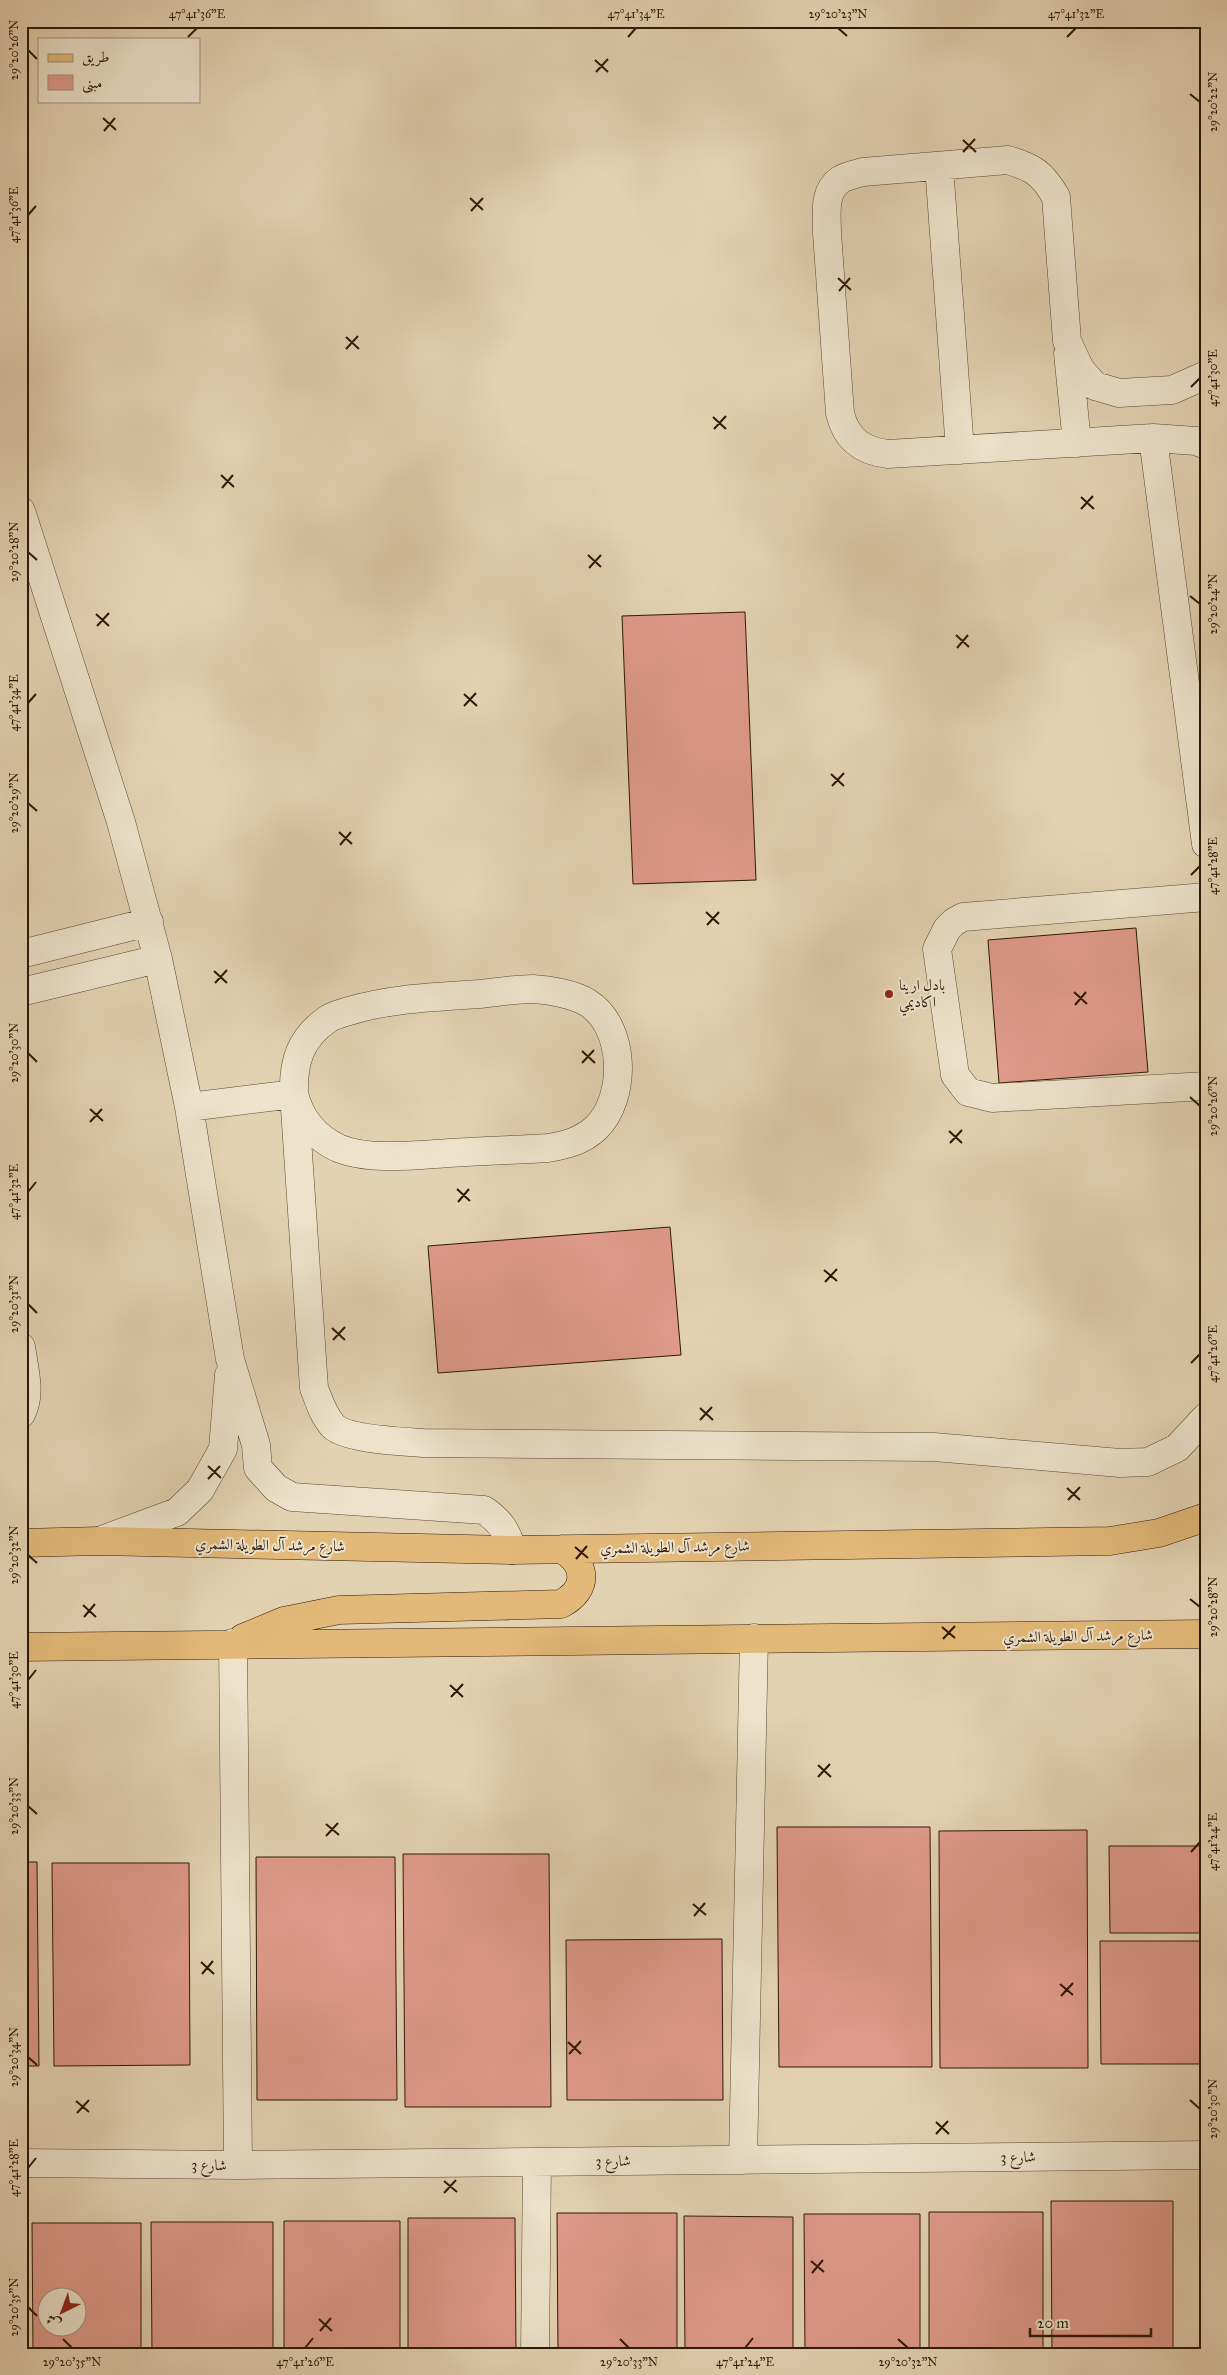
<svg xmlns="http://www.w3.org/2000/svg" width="1227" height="2375" viewBox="0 0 1227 2375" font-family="'IM FELL Great Primer',Amiri,serif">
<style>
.building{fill:#df9a89;stroke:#2d1808;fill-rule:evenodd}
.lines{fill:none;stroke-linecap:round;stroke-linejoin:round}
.minor-casing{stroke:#5a4632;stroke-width:29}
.major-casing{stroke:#2d1808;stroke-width:29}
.minor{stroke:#ede2cc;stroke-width:28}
.major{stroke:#e2b978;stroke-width:28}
.ticks{fill:none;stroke:#2d1808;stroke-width:2}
.poi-dot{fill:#8f2418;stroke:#ede2cc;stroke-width:2}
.labels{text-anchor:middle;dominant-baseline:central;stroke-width:4;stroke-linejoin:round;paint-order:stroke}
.poi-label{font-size:15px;fill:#2d1808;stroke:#ede2cc;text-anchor:start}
.street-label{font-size:15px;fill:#2d1808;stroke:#ede2cc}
.neatline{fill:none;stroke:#2d1808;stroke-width:2}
.ticks-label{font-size:12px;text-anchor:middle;fill:#2d1808}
</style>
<rect width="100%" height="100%" fill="#e3d2b1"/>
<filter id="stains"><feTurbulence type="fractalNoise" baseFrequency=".004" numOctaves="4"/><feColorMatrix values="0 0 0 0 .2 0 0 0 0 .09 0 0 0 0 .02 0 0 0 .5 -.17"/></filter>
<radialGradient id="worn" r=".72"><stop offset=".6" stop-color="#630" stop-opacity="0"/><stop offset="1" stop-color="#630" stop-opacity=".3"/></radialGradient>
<path class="building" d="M 745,612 L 756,880 L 633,884 L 622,616 Z
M 1136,928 L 1148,1072 L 999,1083 L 988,940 Z
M 670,1227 L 681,1355 L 438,1373 L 428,1246 Z
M 777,1827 L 930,1827 L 932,2067 L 779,2067 Z
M 1087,1830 L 1088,2068 L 940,2068 L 939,1831 Z
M 1109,1846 L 1206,1846 L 1206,1933 L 1110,1933 Z
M 403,1854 L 549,1854 L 551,2107 L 405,2107 Z
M 256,1857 L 395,1857 L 397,2100 L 257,2100 Z
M 21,1862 L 37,1862 L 39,2066 L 21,2066 Z
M 52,1863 L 189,1863 L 190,2065 L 54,2066 Z
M 722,1939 L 723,2100 L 567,2100 L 566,1940 Z
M 1100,1941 L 1206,1941 L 1206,2064 L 1101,2064 Z
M 1051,2201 L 1173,2201 L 1173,2354 L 1052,2354 Z
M 929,2212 L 1043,2212 L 1043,2354 L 929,2354 Z
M 557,2213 L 677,2213 L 677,2354 L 558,2354 Z
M 804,2214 L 920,2214 L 920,2354 L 805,2354 Z
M 684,2216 L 793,2217 L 793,2354 L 685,2354 Z
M 408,2218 L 515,2218 L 516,2354 L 408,2354 Z
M 284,2221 L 400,2221 L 400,2354 L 284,2354 Z
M 151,2222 L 273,2222 L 273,2354 L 152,2354 Z
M 32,2223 L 141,2223 L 141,2354 L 33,2354 ZM 48,2298 L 78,2298 L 78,2328 L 48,2328 Z"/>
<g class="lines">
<defs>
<path id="minor" d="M 939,166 L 960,450
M 1068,353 L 1077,443
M 1206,375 L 1172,390 L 1119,393 L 1095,386 L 1080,369 L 1067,341 L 1056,197 C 1043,174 1034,168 1008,160 L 863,172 C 856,174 846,176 840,180 C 823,191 827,215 827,233 L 840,413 C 846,439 862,451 888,454 L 1153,438 L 1196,441 L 1206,445
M 1153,438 L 1206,844
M 21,511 L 121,822 L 158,959 L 189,1107 L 230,1359 L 256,1445 L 258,1468 L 276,1488 L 292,1497 L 484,1510 C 500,1521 507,1531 512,1550
M 1206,897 L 963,917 L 954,922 L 947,929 L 937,949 L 955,1075 L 968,1092 L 992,1098 L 1206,1086
M 21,954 L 149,922
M 21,992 L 158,959
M 294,1094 C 300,1118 315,1137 338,1148 C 368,1161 417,1155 449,1153 C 482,1151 515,1150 548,1148 C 566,1145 582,1141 596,1128 C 627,1098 626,1027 588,1003 C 574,994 549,990 533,989 C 516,989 497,992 480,994 C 436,997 392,998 349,1011 C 343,1013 334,1015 328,1019 C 300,1038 293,1062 294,1094 L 314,1388 C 319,1401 323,1415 333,1426 C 346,1439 405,1442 424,1443 L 934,1447 L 1120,1463 L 1148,1462 L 1177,1448 L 1206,1417
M 189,1107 L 294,1094
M 21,1347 C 24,1369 32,1394 21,1414
M 99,1541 L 177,1512 L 200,1490 L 223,1449 L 229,1375
M 233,1643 L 238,2165
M 743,2160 L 754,1638
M 21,2163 L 238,2165 L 1206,2155
M 535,2354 L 537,2162"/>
<path id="major" d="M 21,1543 L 99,1541 L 512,1550 L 1110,1541 L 1159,1533 L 1206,1517
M 243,1638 L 284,1621 L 339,1610 L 561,1604 C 588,1590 588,1565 562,1549
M 21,1647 L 1206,1634"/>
</defs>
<use href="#minor" class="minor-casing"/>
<use href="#major" class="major-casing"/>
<use href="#minor" class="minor"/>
<use href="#major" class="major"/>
</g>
<path class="ticks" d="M 838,28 L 847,36M 188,37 L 197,28M 628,37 L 636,28M 1067,37 L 1076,28M 28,50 L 37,59M 595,60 L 608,72M 596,72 L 608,59M 1190,94 L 1200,102M 103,118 L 116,130M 104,131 L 115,118M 963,140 L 976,152M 963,152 L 975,139M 470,198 L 483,210M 471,211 L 483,198M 28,215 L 36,206M 838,278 L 851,290M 839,291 L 850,278M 346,337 L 359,349M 346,349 L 358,336M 1191,387 L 1200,378M 713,417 L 726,429M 714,429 L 726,416M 221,475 L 234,487M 222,488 L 233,475M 1081,497 L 1094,509M 1081,509 L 1093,496M 28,552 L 37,560M 588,555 L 601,567M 589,568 L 601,555M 1190,596 L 1200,604M 96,614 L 109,626M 97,626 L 109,613M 956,635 L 969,647M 957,648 L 968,635M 464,694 L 477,706M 28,703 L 36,694M 464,706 L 476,693M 831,774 L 844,786M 832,786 L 844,773M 28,803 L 37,811M 339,832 L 352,844M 340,845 L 351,832M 1191,875 L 1200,866M 706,912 L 719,924M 707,925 L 719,912M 214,971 L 227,983M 215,983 L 227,970M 1074,992 L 1087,1004M 1075,1005 L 1086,992M 582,1051 L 595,1063M 28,1053 L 37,1062M 582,1063 L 594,1050M 1190,1097 L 1200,1106M 90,1109 L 103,1121M 90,1122 L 102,1109M 949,1131 L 962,1143M 950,1143 L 962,1130M 457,1189 L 470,1201M 28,1192 L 36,1182M 458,1202 L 469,1189M 824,1270 L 837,1281M 825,1282 L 837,1269M 28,1304 L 37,1313M 332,1328 L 345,1340M 333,1340 L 345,1327M 1191,1363 L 1200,1354M 700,1408 L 713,1420M 700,1420 L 712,1407M 208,1466 L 221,1478M 208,1479 L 220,1466M 1067,1488 L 1080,1500M 1068,1500 L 1080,1487M 575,1547 L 588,1558M 28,1555 L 37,1563M 576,1559 L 587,1546M 1190,1599 L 1200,1607M 83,1605 L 96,1617M 84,1617 L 95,1604M 942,1627 L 955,1638M 943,1639 L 955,1626M 28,1680 L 36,1670M 450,1685 L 463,1697M 451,1697 L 463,1684M 818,1765 L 831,1777M 818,1777 L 830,1764M 28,1806 L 37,1814M 326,1824 L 339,1835M 326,1836 L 338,1823M 1191,1852 L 1200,1842M 693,1904 L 706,1915M 694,1916 L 705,1903M 201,1962 L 214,1974M 202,1974 L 213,1961M 1060,1984 L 1073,1995M 1061,1996 L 1073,1983M 568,2042 L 581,2054M 569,2054 L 581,2041M 28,2057 L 37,2065M 1190,2100 L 1200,2109M 76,2101 L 89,2112M 77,2113 L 89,2100M 936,2122 L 949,2134M 936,2134 L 948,2121M 28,2168 L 36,2158M 444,2181 L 457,2192M 444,2193 L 456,2180M 811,2261 L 824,2272M 812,2273 L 823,2260M 28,2307 L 37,2316M 319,2319 L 332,2331M 320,2331 L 331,2318M 63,2339 L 72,2348M 620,2339 L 629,2348M 898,2339 L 908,2348M 305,2348 L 313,2338M 745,2348 L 753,2338"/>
<circle class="poi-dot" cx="889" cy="994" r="5"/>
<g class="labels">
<g class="poi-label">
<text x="899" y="985">بادل ارينا<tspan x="899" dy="17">اكاديمي</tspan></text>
</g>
<g class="street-label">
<text transform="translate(270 1545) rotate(1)">شارع مرشد آل الطويلة الشمري</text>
<text transform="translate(675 1547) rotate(-1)">شارع مرشد آل الطويلة الشمري</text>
<text transform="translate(1078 1636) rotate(-1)">شارع مرشد آل الطويلة الشمري</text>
<text transform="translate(1018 2157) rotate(-1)">شارع 3</text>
<text transform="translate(613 2161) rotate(-1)">شارع 3</text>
<text transform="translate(209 2165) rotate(1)">شارع 3</text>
</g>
</g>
<rect width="1227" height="2375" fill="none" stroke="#e3d2b1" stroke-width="55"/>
<rect x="38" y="38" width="162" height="65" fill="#ede2cc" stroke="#a0917e"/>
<rect x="48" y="54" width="25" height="8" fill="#e2b978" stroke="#a0917e"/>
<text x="82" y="62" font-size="15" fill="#2d1808">طريق</text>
<rect x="48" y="75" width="25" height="15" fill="#df9a89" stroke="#a0917e"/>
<text x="82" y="88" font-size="15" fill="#2d1808">مبنى</text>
<g transform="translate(62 2312) rotate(222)"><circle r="24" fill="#ede2cc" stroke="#a0917e"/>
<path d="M0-4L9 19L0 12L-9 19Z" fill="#8f2418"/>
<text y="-8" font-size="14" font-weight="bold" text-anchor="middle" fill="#2d1808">ش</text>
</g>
<path d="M1030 2328v8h121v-8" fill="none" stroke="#2d1808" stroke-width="2.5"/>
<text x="1037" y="2328" font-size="15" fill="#2d1808" stroke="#ede2cc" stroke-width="4" paint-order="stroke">20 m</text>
<rect x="28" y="28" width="1172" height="2320" class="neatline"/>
<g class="ticks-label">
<text x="197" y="18">47°41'36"E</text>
<text x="636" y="18">47°41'34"E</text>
<text x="838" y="18">29°20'23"N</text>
<text x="1076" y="18">47°41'32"E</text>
<text transform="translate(14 50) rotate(-90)" y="4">29°20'26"N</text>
<text transform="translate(1213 102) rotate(-90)" y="4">29°20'22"N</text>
<text transform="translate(14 215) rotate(-90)" y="4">47°41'36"E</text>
<text transform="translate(1213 378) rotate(-90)" y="4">47°41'30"E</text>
<text transform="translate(14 552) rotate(-90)" y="4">29°20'28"N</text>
<text transform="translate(1213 604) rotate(-90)" y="4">29°20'24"N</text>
<text transform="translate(14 703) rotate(-90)" y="4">47°41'34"E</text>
<text transform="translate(14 803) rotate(-90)" y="4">29°20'29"N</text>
<text transform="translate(1213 866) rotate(-90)" y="4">47°41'28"E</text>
<text transform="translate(14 1053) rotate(-90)" y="4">29°20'30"N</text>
<text transform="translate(1213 1106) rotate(-90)" y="4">29°20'26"N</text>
<text transform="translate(14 1192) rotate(-90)" y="4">47°41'32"E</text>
<text transform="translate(14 1304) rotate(-90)" y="4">29°20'31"N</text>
<text transform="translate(1213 1354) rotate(-90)" y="4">47°41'26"E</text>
<text transform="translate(14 1555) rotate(-90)" y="4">29°20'32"N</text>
<text transform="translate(1213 1607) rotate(-90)" y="4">29°20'28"N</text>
<text transform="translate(14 1680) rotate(-90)" y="4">47°41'30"E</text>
<text transform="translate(14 1806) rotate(-90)" y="4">29°20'33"N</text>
<text transform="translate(1213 1842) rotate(-90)" y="4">47°41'24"E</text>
<text transform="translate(14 2057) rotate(-90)" y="4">29°20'34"N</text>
<text transform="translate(1213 2109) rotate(-90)" y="4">29°20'30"N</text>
<text transform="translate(14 2168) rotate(-90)" y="4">47°41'28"E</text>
<text transform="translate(14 2307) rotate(-90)" y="4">29°20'35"N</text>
<text x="72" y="2366">29°20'35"N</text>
<text x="305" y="2366">47°41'26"E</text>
<text x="629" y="2366">29°20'33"N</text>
<text x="745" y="2366">47°41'24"E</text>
<text x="908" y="2366">29°20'32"N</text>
</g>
<rect width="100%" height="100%" filter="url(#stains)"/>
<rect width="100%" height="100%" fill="url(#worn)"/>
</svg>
